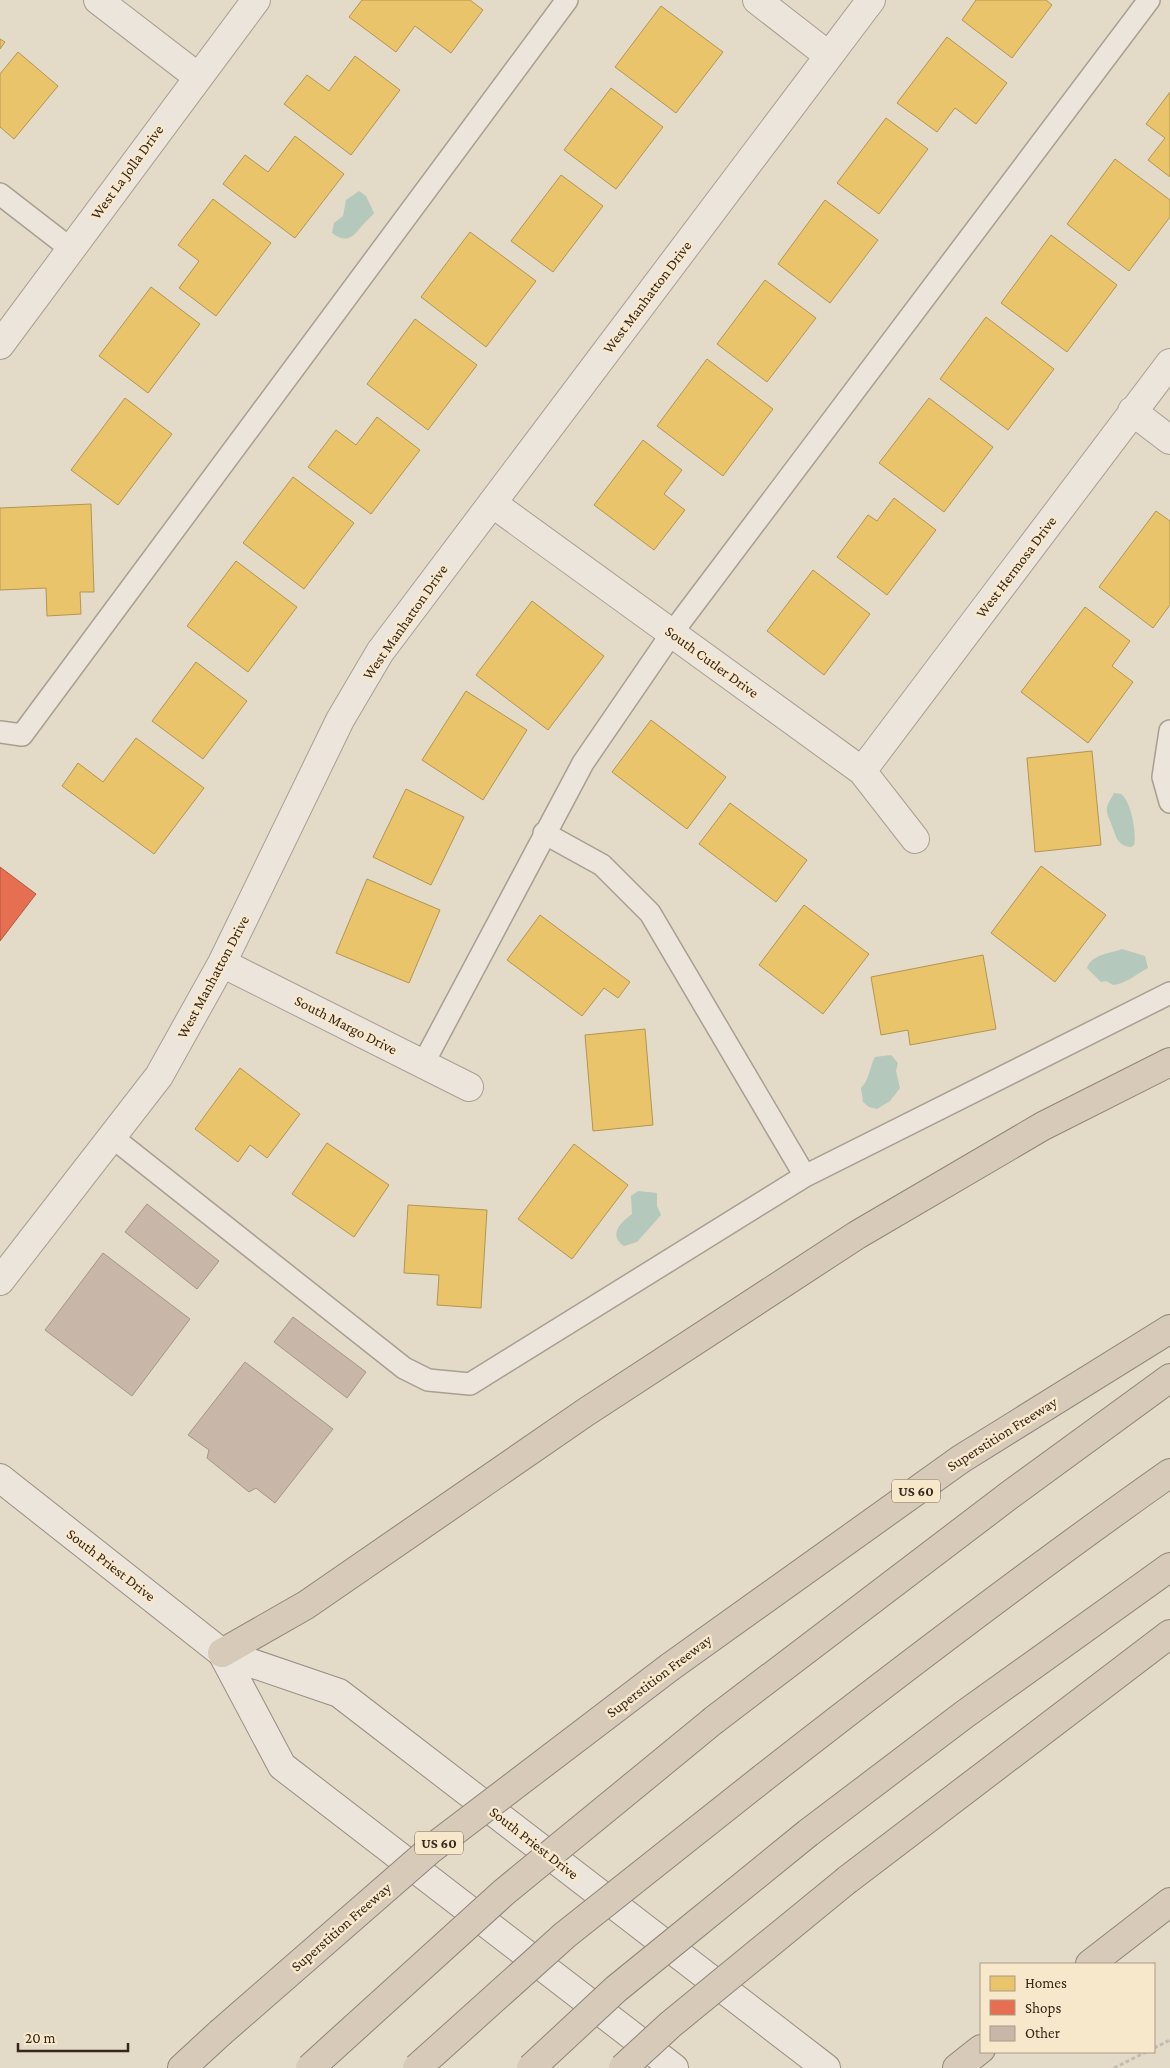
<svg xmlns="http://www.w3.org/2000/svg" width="1170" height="2068" viewBox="0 0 1170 2068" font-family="'Crimson Pro',serif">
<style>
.water{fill:#b4c8bb}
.homes{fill:#e9c46a;stroke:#b39552}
.shops{fill:#e76f51;stroke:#b25941}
.building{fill:#c8b7a9;stroke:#a49588}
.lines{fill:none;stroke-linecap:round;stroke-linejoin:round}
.service-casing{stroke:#a89f92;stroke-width:24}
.minor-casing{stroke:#a89f92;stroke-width:30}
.secondary-casing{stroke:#988e82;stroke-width:30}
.motorway-casing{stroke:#8e8479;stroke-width:30}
.path{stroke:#c3bcb2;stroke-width:3;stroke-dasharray:4 2.5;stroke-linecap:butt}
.service{stroke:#ebe5db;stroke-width:21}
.minor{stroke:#ebe5db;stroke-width:28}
.secondary{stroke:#ebe5db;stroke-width:28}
.motorway{stroke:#d7cab9;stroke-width:28}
.motorway-bridge-casing{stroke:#8e8479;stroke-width:30;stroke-linecap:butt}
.motorway-bridge{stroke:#d7cab9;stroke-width:28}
.labels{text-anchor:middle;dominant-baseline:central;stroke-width:5;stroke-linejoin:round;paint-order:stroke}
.shield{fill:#f7e8cc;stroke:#706050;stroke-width:1}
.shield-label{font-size:14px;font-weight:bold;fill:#36261b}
.street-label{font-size:15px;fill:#36261b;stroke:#f7e8cc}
</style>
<rect width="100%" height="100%" fill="#e4dac8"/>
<path class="water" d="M 359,191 L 366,196 L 374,213 C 370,218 364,223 360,228 C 351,240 344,242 332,233 L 334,223 L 343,216 L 346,200 Z
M 1114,793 L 1121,794 C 1131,801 1137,833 1134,845 L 1131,847 C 1117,846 1116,836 1112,826 C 1110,819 1106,815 1107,807 C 1108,803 1112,797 1114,793 Z
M 1122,949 L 1145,956 L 1148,968 C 1136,974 1126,984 1113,985 L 1106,981 L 1101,982 L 1087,968 C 1092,954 1109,954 1122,949 Z
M 891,1055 L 898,1063 L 896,1071 L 900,1088 L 890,1101 L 877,1109 L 869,1107 L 863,1102 L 861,1088 C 870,1079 869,1068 875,1057 Z
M 638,1191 L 657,1193 L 657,1206 L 661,1215 L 637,1242 L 624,1246 C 608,1235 620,1223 632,1214 L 631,1196 Z"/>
<path class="homes" d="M 362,0 L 470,0 L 483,10 L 451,53 L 415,26 L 396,52 L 349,17 Z
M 976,0 L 1046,0 L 1052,5 L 1012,58 L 962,20 Z
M 661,6 L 723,52 L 676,113 L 615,67 Z
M 947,37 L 1007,83 L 976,124 L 955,108 L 937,132 L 897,103 Z
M 0,39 L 5,42 L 0,49 Z
M 18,52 L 58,86 L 14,139 L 0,127 L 0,74 Z
M 355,56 L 400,90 L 351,155 L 284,104 L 307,75 L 329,91 Z
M 611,88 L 663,127 L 616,189 L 564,150 Z
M 1170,92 L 1170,177 L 1148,160 L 1165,138 L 1146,124 Z
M 886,118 L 928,149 L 879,214 L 837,183 Z
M 295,136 L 344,174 L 295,238 L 223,184 L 245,155 L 268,172 Z
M 1115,159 L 1170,200 L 1170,217 L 1129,271 L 1067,224 Z
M 561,175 L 603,206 L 553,272 L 511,241 Z
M 213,199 L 271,243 L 216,316 L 179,288 L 199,261 L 178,245 Z
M 825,200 L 878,240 L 830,303 L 778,264 Z
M 470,232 L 536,281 L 486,347 L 421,297 Z
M 1051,235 L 1117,285 L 1067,352 L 1001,303 Z
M 765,280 L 816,318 L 767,382 L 717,344 Z
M 151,287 L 200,324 L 148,393 L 99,356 Z
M 986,317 L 1054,369 L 1008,430 L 940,379 Z
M 415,319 L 477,365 L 428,430 L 367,384 Z
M 707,359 L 773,409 L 723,476 L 657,426 Z
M 125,398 L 172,434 L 118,505 L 71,470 Z
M 929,398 L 993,447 L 944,512 L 879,463 Z
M 377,417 L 420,450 L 371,514 L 308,467 L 336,430 L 356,445 Z
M 643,440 L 682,470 L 664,494 L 685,510 L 654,550 L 594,505 Z
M 293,477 L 354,523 L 304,589 L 243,543 Z
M 894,498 L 936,530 L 887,595 L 837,557 L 868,515 L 877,521 Z
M 91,504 L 94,592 L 80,592 L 81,614 L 47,616 L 46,588 L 0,590 L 0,508 Z
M 1156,511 L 1170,521 L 1170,605 L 1153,628 L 1099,587 Z
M 236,561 L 297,607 L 248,672 L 187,626 Z
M 813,570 L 870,614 L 824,675 L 767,631 Z
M 532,601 L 604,656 L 548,730 L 476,675 Z
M 1085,607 L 1130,641 L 1112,666 L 1133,682 L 1088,743 L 1021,692 Z
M 196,662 L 247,701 L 203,759 L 152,721 Z
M 466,691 L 527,730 L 483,800 L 422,760 Z
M 651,720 L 726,777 L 687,829 L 612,772 Z
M 136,738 L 204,788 L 154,854 L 62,786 L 78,763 L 103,782 Z
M 1092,751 L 1101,845 L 1035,852 L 1027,758 Z
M 406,789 L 464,817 L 431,885 L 373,857 Z
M 730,803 L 807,860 L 776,902 L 699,844 Z
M 1041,866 L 1106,915 L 1055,982 L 991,933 Z
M 367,879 L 440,910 L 409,983 L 336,953 Z
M 804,905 L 869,954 L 823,1014 L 759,965 Z
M 540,915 L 630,982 L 618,998 L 604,988 L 582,1016 L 507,960 Z
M 983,955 L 996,1029 L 910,1045 L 908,1030 L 881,1035 L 871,977 Z
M 645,1029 L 653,1125 L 593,1131 L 585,1035 Z
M 240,1068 L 300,1114 L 267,1158 L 250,1145 L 238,1162 L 195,1129 Z
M 327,1143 L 389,1185 L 354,1237 L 292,1194 Z
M 574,1144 L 628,1185 L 572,1259 L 518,1219 Z
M 408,1205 L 487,1210 L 481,1308 L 437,1305 L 439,1275 L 404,1273 Z"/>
<path class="shops" d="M 0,867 L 36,894 L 0,941 Z"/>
<path class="building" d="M 147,1204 L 219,1261 L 197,1289 L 125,1232 Z
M 103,1253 L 190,1319 L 132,1396 L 45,1330 Z
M 293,1317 L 366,1372 L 347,1398 L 274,1342 Z
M 245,1362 L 333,1429 L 275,1503 L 256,1488 L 249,1492 L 207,1458 L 209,1450 L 188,1435 Z"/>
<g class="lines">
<defs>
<path id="service" d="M 0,194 L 71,249
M 1170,731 L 1163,777 L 1170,802
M 0,732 L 22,735 L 567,0
M 544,833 L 602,865 L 650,913 L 805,1176
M 423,1064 L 583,763 L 672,633 L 1149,0
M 112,1137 L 404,1368 L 428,1380 L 470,1384 L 805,1176 L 1170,993"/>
<path id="minor" d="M 98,0 L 198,77
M 757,0 L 829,56
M 0,345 L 256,0
M 1132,411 L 1170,440
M 492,503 L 862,771 L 915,839
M 862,771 L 1170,363
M 222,963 L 469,1087
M 0,1281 L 159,1076 L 222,963 L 340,720 L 380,652 L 871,0"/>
<path id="secondary" d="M 0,1478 L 222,1653 L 339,1693 L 826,2068
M 222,1653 L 282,1766 L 674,2068"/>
<path id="motorway" d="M 222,1653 L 306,1605 L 586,1412 L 857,1235 L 1043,1126 L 1170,1062
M 670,1667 L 961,1459 L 1170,1329
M 714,1720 L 1011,1494 L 1170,1378
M 763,1778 C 896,1674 1031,1571 1170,1473
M 808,1833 L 965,1714 L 1170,1567
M 847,1880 L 1170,1634
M 1090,1964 L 1170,1902
M 182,2068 L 220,2033
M 957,2068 L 981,2049"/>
</defs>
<use href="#service" class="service-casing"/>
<use href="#minor" class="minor-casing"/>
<use href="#secondary" class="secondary-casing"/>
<use href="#motorway" class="motorway-casing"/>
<path class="path" d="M 1154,2048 L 1170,2040
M 1114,2068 L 1146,2052"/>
<use href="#service" class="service"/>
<use href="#minor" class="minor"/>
<use href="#secondary" class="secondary"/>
<use href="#motorway" class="motorway"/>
<defs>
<path id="motorway-bridge" d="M 220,2033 L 431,1849 L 670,1667
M 310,2068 L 503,1893 L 714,1720
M 417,2068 L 565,1935 L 763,1778
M 531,2068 L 616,1989 L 808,1833
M 623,2068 L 671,2024 L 847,1880"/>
</defs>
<use href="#motorway-bridge" class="motorway-bridge-casing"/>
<use href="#motorway-bridge" class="motorway-bridge"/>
</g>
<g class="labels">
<g class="shield">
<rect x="892" y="1479.5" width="48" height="23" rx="4"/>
<rect x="415" y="1831.5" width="48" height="23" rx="4"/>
</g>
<g class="shield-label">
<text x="916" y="1491">US 60</text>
<text x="439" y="1843">US 60</text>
</g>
<g class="street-label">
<text transform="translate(127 172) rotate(-54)">West La Jolla Drive</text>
<text transform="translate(647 297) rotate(-53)">West Manhatton Drive</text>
<text transform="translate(1016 567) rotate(-53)">West Hermosa Drive</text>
<text transform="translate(405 622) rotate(-55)">West Manhatton Drive</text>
<text transform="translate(712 662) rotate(36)">South Cutler Drive</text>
<text transform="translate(213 977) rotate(-62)">West Manhatton Drive</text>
<text transform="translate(346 1025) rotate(27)">South Margo Drive</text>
<text transform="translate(1002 1434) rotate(-32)">Superstition Freeway</text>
<text transform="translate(111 1565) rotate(38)">South Priest Drive</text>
<text transform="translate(659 1676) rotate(-37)">Superstition Freeway</text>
<text transform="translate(534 1843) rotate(38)">South Priest Drive</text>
<text transform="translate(341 1927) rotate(-41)">Superstition Freeway</text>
</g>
</g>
<rect x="980" y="1963" width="175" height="90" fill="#f7e8cc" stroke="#aa9a85"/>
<rect x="990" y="1976" width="25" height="15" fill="#e9c46a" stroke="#aa9a85"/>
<text x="1025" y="1988" font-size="15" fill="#36261b">Homes</text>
<rect x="990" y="2000" width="25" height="15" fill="#e76f51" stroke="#aa9a85"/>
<text x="1025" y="2013" font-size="15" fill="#36261b">Shops</text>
<rect x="990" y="2026" width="25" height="15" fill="#c8b7a9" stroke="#aa9a85"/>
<text x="1025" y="2038" font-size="15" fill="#36261b">Other</text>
<path d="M18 2043v8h110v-8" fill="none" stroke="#36261b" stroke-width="2.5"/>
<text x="25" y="2043" font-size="15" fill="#36261b" stroke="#f7e8cc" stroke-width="4" paint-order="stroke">20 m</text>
</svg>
